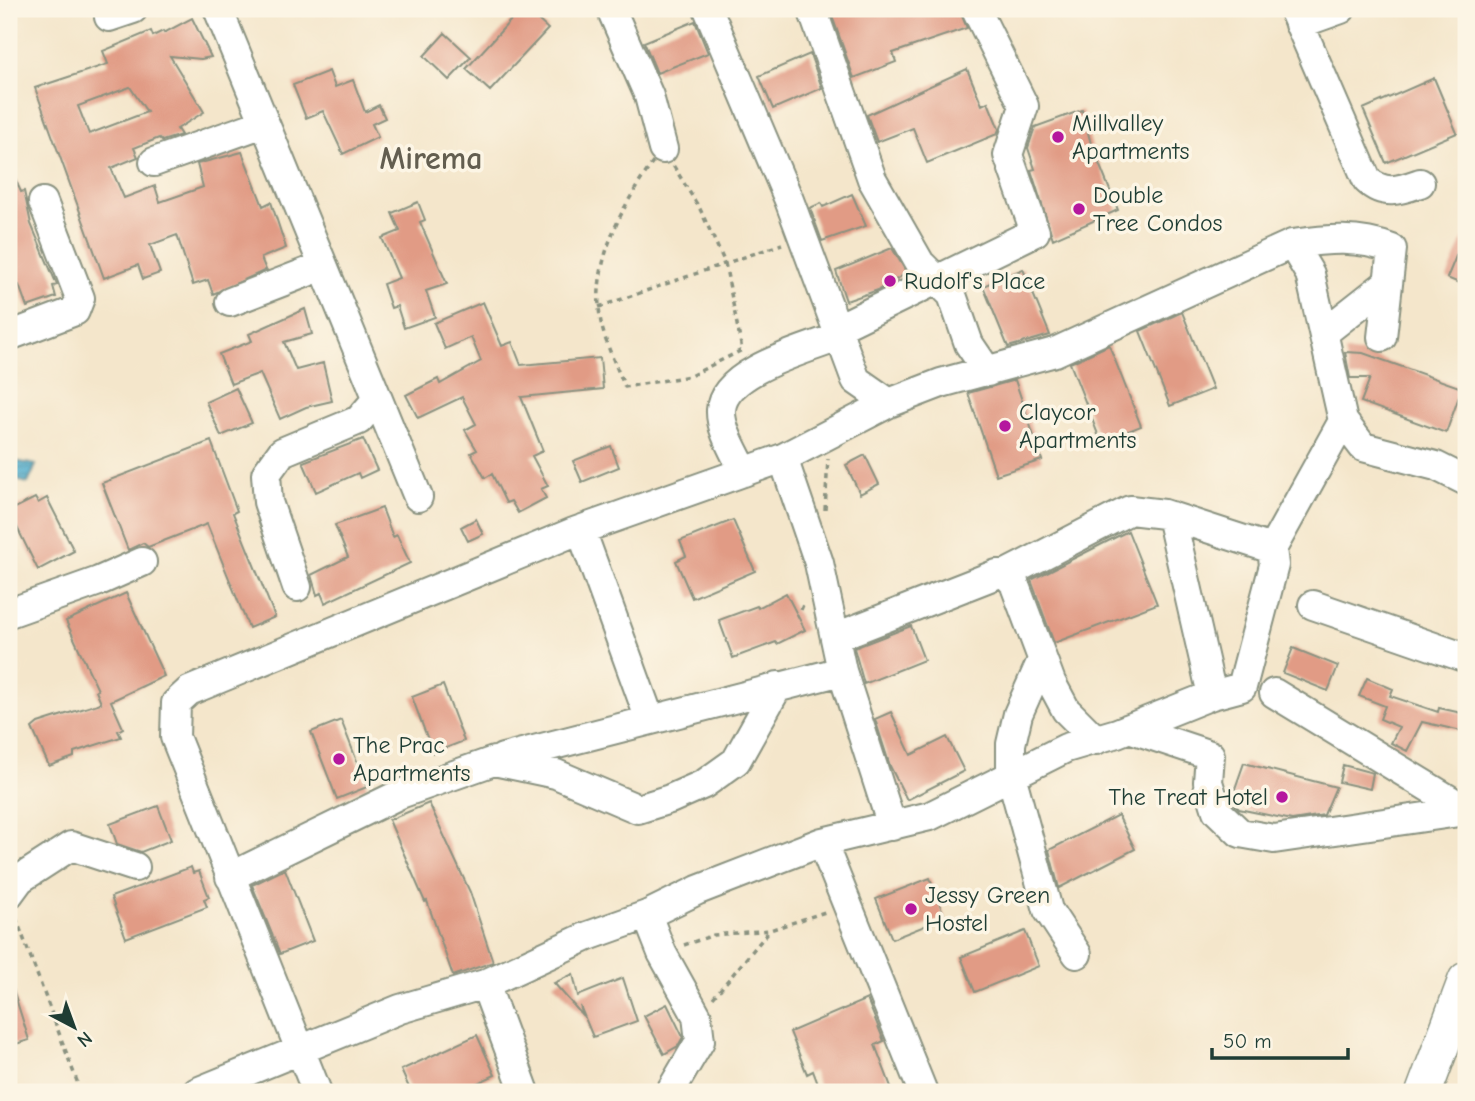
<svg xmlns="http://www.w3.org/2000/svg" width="1475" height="1101" viewBox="0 0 1475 1101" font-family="'Comic Neue',sans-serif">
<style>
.water{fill:url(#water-rules);stroke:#367480;stroke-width:2}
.building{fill:#e19b85;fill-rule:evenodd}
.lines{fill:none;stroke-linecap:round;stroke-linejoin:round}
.minor-casing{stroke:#8a9280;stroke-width:32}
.major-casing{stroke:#8a9280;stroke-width:38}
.path{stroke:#8a9280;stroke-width:3.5;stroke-dasharray:5 5;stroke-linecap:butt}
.minor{stroke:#fff;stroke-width:28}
.major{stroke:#fff;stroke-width:35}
.poi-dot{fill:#b5179e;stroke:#fcf5e5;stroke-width:2.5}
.labels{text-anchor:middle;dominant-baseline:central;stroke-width:7;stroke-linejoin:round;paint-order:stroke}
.poi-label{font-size:24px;fill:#1f3d34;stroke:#fcf5e5;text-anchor:start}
.district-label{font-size:32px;font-weight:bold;fill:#635e50;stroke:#fcf5e5}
</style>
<defs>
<pattern id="water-rules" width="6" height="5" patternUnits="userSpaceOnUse" patternTransform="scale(1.75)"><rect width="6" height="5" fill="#4eaccd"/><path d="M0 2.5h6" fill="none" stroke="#408da7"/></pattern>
</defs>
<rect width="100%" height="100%" fill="#fcf5e5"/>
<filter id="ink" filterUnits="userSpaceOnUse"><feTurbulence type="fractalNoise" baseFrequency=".0143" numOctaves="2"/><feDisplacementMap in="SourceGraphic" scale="14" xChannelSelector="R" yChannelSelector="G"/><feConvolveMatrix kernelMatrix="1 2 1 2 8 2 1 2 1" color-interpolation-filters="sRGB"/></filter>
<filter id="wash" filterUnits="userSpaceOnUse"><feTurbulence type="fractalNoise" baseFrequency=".00686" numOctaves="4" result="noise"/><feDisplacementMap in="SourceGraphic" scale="28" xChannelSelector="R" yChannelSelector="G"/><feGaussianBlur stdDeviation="1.57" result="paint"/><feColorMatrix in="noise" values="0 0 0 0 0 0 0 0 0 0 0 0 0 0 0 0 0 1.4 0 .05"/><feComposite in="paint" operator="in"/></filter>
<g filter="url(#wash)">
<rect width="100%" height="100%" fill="#f4e6cb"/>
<path class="water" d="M 9,460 L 36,465 L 28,483 L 9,478 Z"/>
<g id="blocks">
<path class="building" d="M 498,9 L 526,9 L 548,29 L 490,91 L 466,69 L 511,20 Z
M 842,9 L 889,9 L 891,15 L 910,9 L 959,9 L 967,28 L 893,53 L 896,62 L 854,78 L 831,13 Z
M 192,18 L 211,57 L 201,59 L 170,56 L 204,112 L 177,129 L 181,135 L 162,141 L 159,138 L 134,148 L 138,157 L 111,168 L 124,198 L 155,186 L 160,202 L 203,187 L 197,164 L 242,152 L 263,206 L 271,202 L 286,248 L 261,258 L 266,270 L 213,294 L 208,280 L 193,285 L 177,235 L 150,245 L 160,273 L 143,279 L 138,265 L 104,278 L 35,88 L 108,64 L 103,51 L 151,31 L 153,36 L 163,31 L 164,33 ZM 130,87 L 147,112 L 89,134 L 78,106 Z
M 695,21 L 708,53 L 657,73 L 644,42 Z
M 445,33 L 471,57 L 449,80 L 424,56 Z
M 810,54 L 822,88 L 773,109 L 759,76 Z
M 967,69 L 982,105 L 988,102 L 999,129 L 997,134 L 927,163 L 913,128 L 877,142 L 867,115 Z
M 329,71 L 335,87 L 353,80 L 365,112 L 379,105 L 385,118 L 372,124 L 378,137 L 343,154 L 323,111 L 306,118 L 293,85 Z
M 1434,78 L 1457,133 L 1386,163 L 1363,109 Z
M 1082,110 L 1091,144 L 1118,210 L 1053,239 L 1031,170 L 1035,169 L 1028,148 L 1035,127 Z
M 9,165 L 21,192 L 24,191 L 31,224 L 57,285 L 53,286 L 56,297 L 27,307 L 19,285 L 13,286 L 9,274 Z
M 852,194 L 866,226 L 822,241 L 810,208 L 821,203 L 823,207 Z
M 418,202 L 425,220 L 420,222 L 447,284 L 426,291 L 435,317 L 404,328 L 397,306 L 391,308 L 383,284 L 399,278 L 382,238 L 400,231 L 392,213 Z
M 1466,232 L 1466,286 L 1447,278 Z
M 892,248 L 907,273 L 878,290 L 846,301 L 836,271 Z
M 1023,269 L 1050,335 L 1008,347 L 983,286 Z
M 483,302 L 502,346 L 512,342 L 521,365 L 600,358 L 603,389 L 521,397 L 543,451 L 532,456 L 548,486 L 541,489 L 546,498 L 518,513 L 511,501 L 506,503 L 492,474 L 485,478 L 471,453 L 477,450 L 465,430 L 476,424 L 462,397 L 418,418 L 406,395 L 438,379 L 440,384 L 481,361 L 471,337 L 445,349 L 434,323 Z
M 305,309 L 312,334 L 284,342 L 296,370 L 323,363 L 332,401 L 306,407 L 280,419 L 260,373 L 231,384 L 219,354 L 252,341 L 249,334 Z
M 1182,312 L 1213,389 L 1170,406 L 1140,331 Z
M 1109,345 L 1141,426 L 1101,442 L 1070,363 Z
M 1345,352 L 1363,353 L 1462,388 L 1446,433 L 1361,402 L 1370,378 L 1350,378 Z
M 1015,380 L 1042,460 L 996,475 L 968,393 Z
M 236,388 L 252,423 L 221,436 L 206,402 Z
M 363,439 L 377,470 L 360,478 L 358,473 L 316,492 L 303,462 Z
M 211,441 L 237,511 L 233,513 L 275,617 L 249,628 L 207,524 L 148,547 L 143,543 L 128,550 L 102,483 Z
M 611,446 L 619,467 L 582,482 L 573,461 Z
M 865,455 L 879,484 L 860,494 L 846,465 Z
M 35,498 L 38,503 L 47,498 L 74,551 L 38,570 L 9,511 Z
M 382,508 L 393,537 L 397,535 L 410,563 L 325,603 L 321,593 L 317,595 L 311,575 L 348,557 L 335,525 Z
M 476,519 L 483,534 L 468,541 L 461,527 Z
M 733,520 L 755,571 L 692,598 L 676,561 L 686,556 L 680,541 Z
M 1128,531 L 1157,604 L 1054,643 L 1031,580 Z
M 126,593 L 164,676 L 111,701 L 123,728 L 118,731 L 121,737 L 74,752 L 74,757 L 49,766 L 32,728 L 38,723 L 101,703 L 96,691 L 98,690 L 66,621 Z
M 786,593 L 805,630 L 777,644 L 776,642 L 733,658 L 719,620 L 757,606 L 758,608 Z
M 911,626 L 924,660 L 864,684 L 854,648 Z
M 1293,648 L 1338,666 L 1328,691 L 1283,673 Z
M 1367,678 L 1393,689 L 1390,696 L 1438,712 L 1439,708 L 1466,714 L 1466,732 L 1422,722 L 1407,751 L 1391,743 L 1399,727 L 1380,719 L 1385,706 L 1359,696 Z
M 443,685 L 464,741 L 433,753 L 412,697 Z
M 891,712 L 911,755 L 947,737 L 964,771 L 907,800 L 890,766 L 875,719 Z
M 341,720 L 367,787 L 337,799 L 311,732 Z
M 1244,763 L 1336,787 L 1324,815 L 1292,820 L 1239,809 L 1231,800 Z
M 1343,765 L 1373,773 L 1370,789 L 1339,782 Z
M 429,803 L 470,892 L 493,962 L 453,976 L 427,901 L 425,902 L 389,820 Z
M 158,806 L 171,840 L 141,852 L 117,844 L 110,824 Z
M 1118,815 L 1135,849 L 1059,888 L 1049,850 Z
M 191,867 L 193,873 L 199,871 L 209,897 L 204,899 L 207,907 L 126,938 L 111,897 Z
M 285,869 L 313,941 L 280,954 L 252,885 Z
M 930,878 L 945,918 L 892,939 L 876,899 Z
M 1025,931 L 1039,966 L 975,992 L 961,957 Z
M 573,974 L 578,996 L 623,978 L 637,1021 L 593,1037 L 580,1006 L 583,1016 L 554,983 Z
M 9,986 L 12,986 L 29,1040 L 9,1046 Z
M 867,999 L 884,1041 L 875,1045 L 893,1092 L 821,1092 L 813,1071 L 807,1074 L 790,1032 Z
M 667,1004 L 683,1037 L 678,1046 L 664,1054 L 644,1016 Z
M 477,1035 L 495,1075 L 458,1092 L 411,1092 L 401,1070 Z"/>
</g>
</g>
<g filter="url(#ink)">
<use href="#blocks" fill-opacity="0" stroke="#8a9280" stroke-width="2"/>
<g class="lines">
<defs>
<path id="minor" d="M 218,9 L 418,497
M 611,9 L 649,96 L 663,149
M 708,9 L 789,200 L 856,380 L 889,403
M 812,9 L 872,179 L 920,263 L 952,295 L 969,344 L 988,372
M 1293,9 L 1367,180 C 1384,196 1400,190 1420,183
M 109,17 L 133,9
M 1299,24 L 1341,9
M 154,162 L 264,123
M 1292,244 C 1328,239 1358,236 1392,249 L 1382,337
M 230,302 L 323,266
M 838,328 L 1035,232 L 1008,155 L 1024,106 L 976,9
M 1325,332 L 1386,284
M 9,336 L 75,311 L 80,298 L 43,202
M 783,458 L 819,563 L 842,671 L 892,826
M 744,472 C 736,454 720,430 721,410 C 723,370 809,349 841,336
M 1171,516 L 1212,695
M 581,530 L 650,720
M 1006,574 L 1130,510 L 1164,514 L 1272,549
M 297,587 L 268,502 L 266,474 L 282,452 L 359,420 L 377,399
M 1313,605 L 1466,658
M 9,613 L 99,581 L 142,562
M 836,637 L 997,574 L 1006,574 L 1014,583 L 1051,682 L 1066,710 L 1096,740
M 1042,660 L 1018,714 L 1011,744 L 1011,775 L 1048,910 L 1077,954
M 1274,693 L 1466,810
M 1129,728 L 1210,755 L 1208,782 L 1217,811 L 1240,833 L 1274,839 L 1466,811
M 503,758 L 842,671
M 822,842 L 923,1092
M 230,877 L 400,794 L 494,761 L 556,774 L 638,809 L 670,799 L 704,784 L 736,761 L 778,686
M 9,894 L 20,879 L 71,846 L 135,867
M 647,915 L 662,953 L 697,1016 L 700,1041 L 670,1092
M 485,984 L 525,1092
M 197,1092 L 400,1009 L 485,984 L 588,936 L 647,915 L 698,890 L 822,842 L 930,816 L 1066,748 L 1117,733 L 1212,695 L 1242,687 L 1274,565 L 1272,549 L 1343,421
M 317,1092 L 175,737 L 176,703 L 189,691 L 574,532 L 783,458 L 889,403 L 941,383 L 1055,352 L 1292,244 L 1310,274 L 1343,421 L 1363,447 L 1436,466 L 1466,481"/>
<path id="major" d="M 1424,1092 L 1466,980"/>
</defs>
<use href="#minor" class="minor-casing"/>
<use href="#major" class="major-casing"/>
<path class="path" d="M 663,149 L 700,209 L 725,263 L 742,350 L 690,376 L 625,387 C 617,368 607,347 602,327 C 587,264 626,197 663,149 Z
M 599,307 L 782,244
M 825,510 L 828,459
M 801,610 L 804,602
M 16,918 L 81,1092
M 684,945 L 714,935 L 770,930 L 825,912
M 713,998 L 770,930"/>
<use href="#minor" class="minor"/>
<use href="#major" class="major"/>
</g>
</g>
<g class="poi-dot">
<circle cx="1058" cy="137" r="7"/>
<circle cx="1079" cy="209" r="7"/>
<circle cx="890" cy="281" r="7"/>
<circle cx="1005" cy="426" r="7"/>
<circle cx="339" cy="759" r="7"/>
<circle cx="1282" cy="797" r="7"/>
<circle cx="911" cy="909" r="7"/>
</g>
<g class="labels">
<g class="poi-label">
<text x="1072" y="123">Millvalley<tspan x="1072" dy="28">Apartments</tspan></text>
<text x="1093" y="195">Double<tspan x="1093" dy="28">Tree Condos</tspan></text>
<text x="904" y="281">Rudolf's Place</text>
<text x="1019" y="412">Claycor<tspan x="1019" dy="28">Apartments</tspan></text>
<text x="353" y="745">The Prac<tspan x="353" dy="28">Apartments</tspan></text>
<text x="1268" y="797" text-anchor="end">The Treat Hotel</text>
<text x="925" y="895">Jessy Green<tspan x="925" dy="28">Hostel</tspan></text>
</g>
<g class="district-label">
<text x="431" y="158">Mirema</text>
</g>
</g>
<rect width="1475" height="1101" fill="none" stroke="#fcf5e5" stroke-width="35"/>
<g transform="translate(74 1027) rotate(139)" stroke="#fcf5e5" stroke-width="5" paint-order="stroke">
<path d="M0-5L12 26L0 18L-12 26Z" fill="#1f3d34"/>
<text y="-10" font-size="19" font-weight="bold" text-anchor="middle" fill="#1f3d34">N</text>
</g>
<path d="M1212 1048v10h136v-10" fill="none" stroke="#1f3d34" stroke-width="3.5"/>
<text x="1223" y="1048" font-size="21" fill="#1f3d34" stroke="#fcf5e5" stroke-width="5" paint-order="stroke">50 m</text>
</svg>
